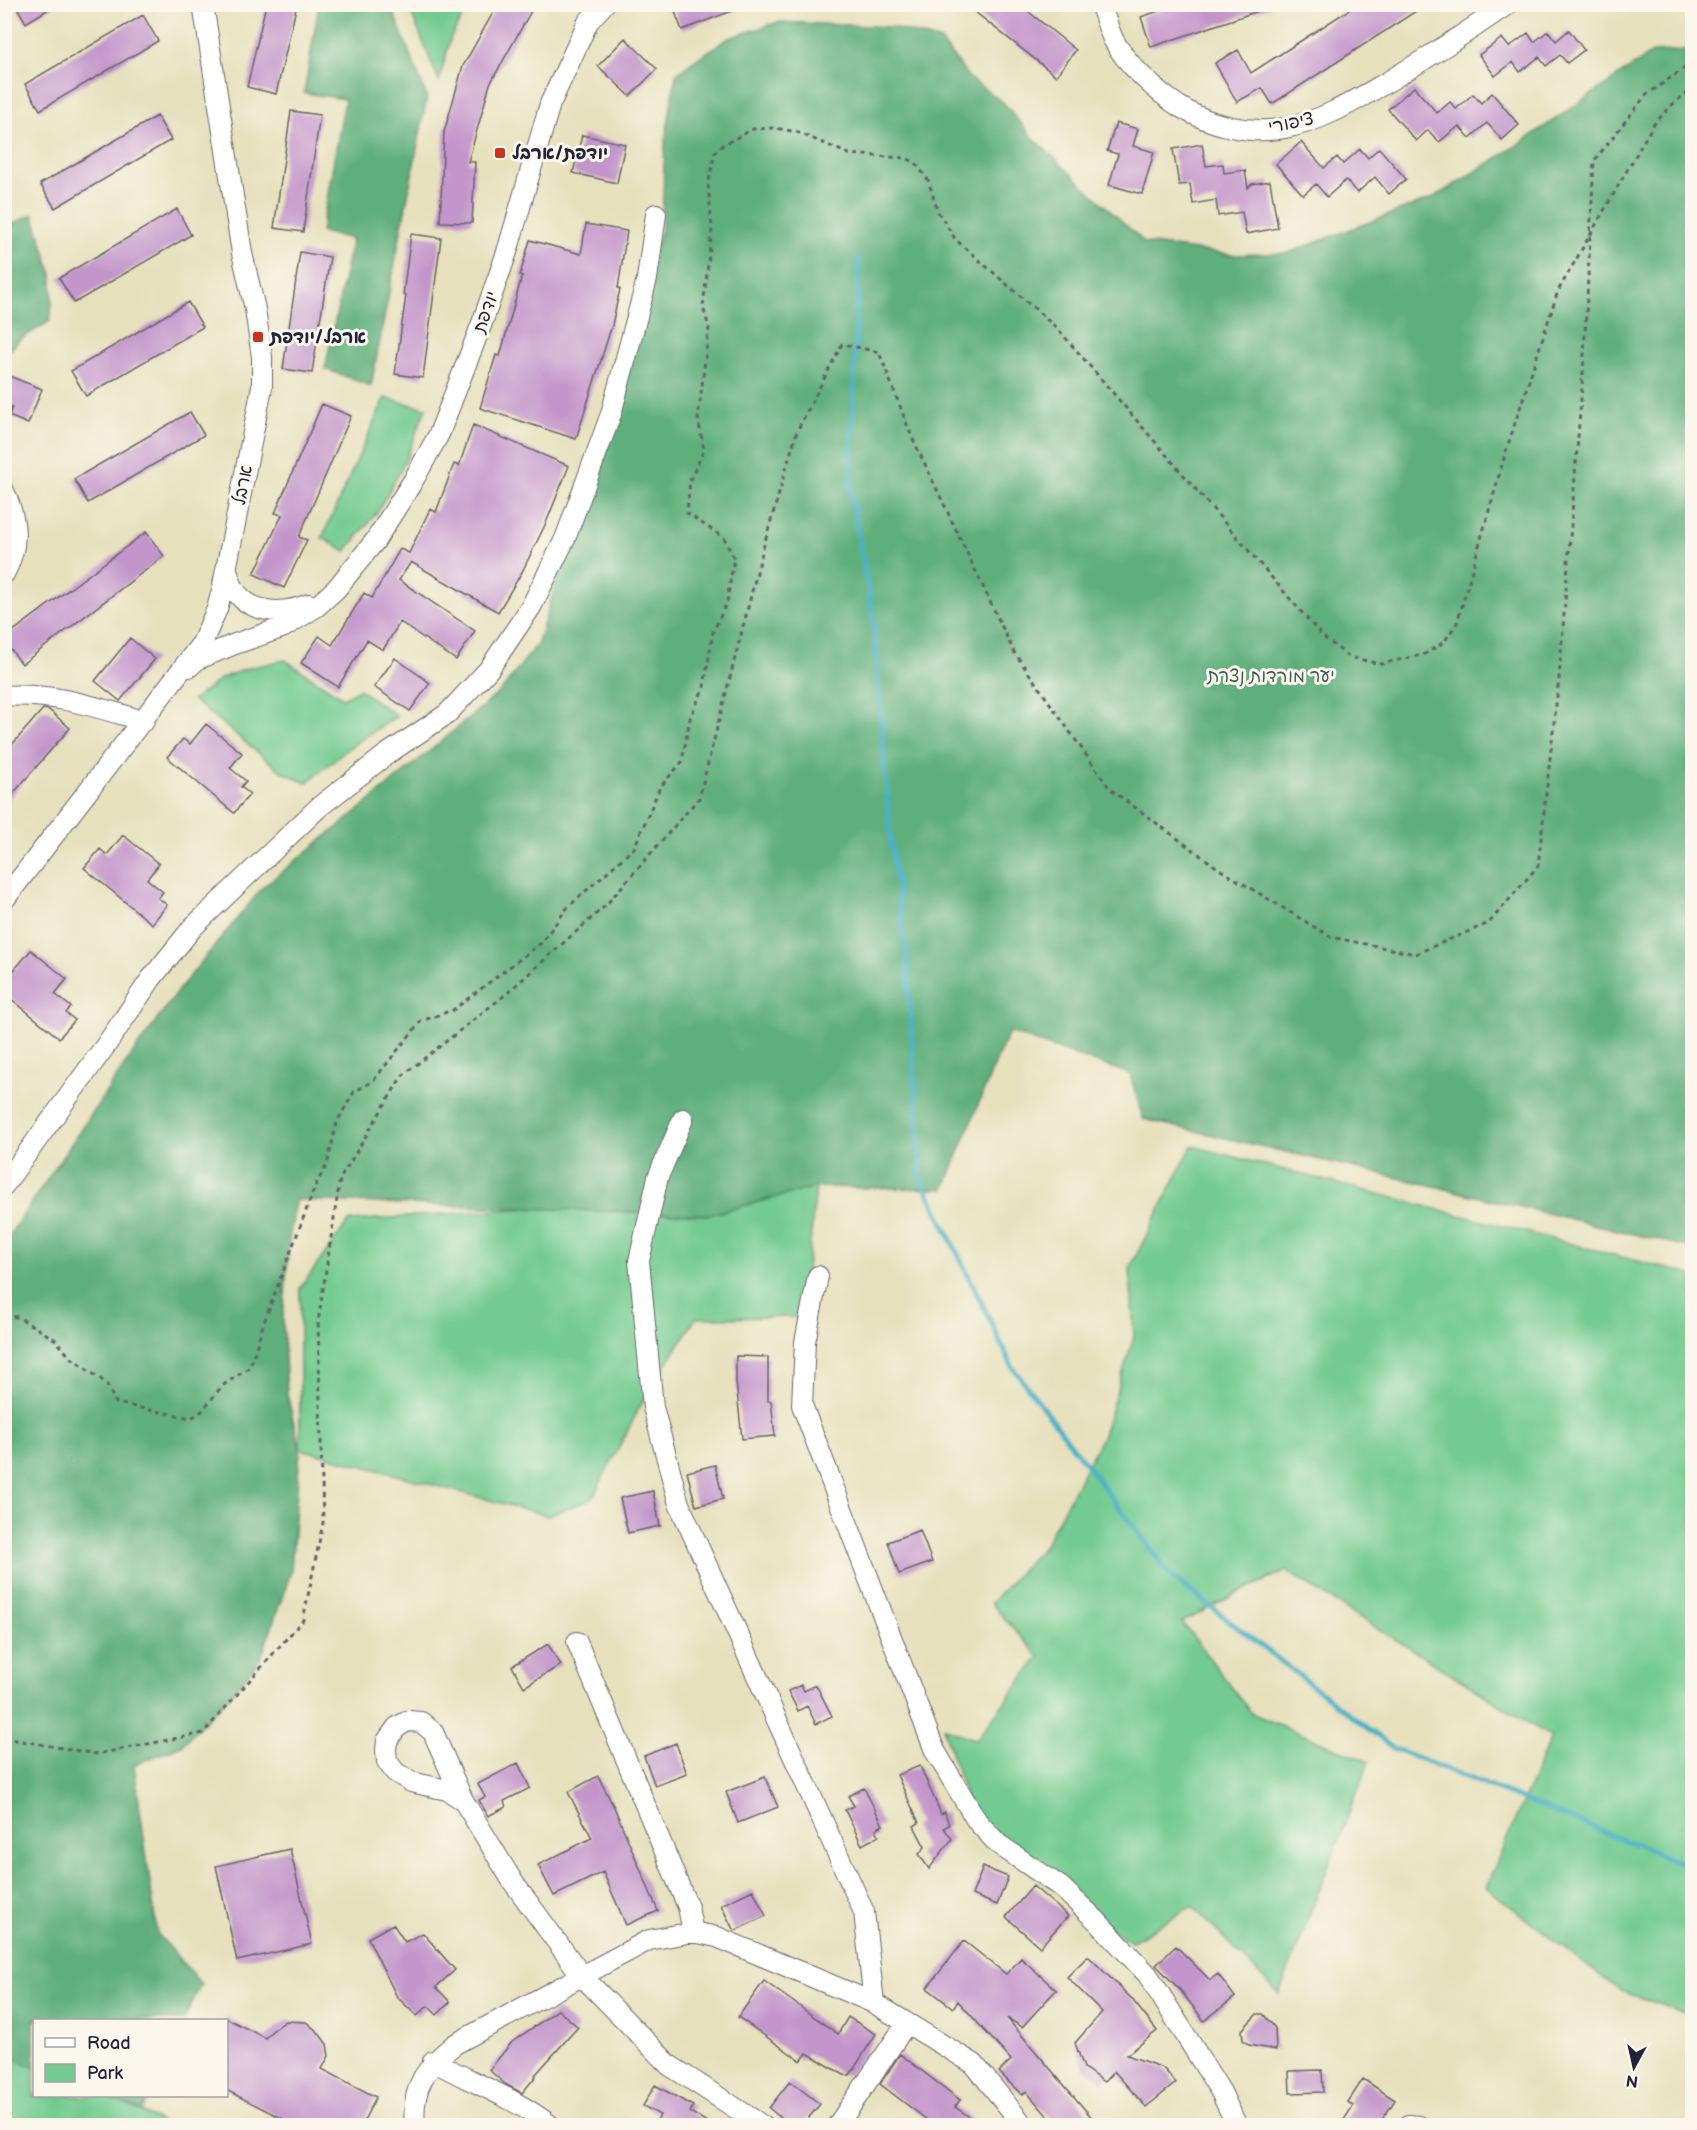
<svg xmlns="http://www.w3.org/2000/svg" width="1697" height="2130" viewBox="0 0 1697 2130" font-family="'Balsamiq Sans','Playpen Sans Hebrew',sans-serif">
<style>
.green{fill:#73cb91;stroke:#4a7666;stroke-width:1.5}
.forest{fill:#5eaf7b;stroke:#40685b;stroke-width:1.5}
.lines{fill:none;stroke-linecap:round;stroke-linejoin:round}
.stream{stroke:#48b1c6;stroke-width:5}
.building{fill:#c295cb}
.minor-casing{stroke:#676468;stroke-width:22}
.path{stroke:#676468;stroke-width:3;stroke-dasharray:4.5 4.5;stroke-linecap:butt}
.minor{stroke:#fff;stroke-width:20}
.poi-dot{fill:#c8321e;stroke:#fbf7ec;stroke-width:2}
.labels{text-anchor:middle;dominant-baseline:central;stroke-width:6;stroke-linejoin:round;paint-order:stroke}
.street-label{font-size:18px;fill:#22223b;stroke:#fbf7ec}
.poi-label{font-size:18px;font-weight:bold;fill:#22223b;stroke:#fbf7ec;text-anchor:start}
.park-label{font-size:18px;fill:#3e5d59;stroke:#fbf7ec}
</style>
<rect width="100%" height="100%" fill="#fbf7ec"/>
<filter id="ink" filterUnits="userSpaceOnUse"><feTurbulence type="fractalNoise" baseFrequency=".0167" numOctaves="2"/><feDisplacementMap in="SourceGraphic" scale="12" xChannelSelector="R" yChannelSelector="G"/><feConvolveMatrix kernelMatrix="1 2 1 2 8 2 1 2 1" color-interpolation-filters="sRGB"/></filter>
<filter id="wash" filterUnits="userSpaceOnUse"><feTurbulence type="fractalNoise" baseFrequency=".008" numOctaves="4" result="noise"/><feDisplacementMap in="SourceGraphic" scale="24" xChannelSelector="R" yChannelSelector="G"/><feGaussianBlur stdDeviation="1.35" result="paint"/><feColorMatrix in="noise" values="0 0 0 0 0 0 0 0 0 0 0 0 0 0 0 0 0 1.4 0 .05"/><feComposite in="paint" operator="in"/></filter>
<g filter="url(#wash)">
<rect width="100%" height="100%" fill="#e7e0bd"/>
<path class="green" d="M 408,5 L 469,5 L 451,37 L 439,81 Z
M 385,398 L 426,408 L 404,464 L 378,511 L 346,551 L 322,538 Z
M 285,660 L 343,698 L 359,689 L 397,716 L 353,745 L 306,783 L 281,771 L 193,700 L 222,678 L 248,668 Z
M 1192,1146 L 1692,1275 L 1692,2015 L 1620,1991 L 1486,1887 L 1551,1737 L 1286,1571 L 1248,1588 L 1182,1622 L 1251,1713 L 1369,1762 L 1279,1994 L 1192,1906 L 1131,1942 L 978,1836 L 943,1727 L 976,1740 L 1039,1657 L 991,1603 L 1045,1545 L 1103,1435 L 1134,1337 L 1130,1268 Z
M 816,1187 L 802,1317 L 696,1318 L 643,1401 L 592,1499 L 548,1516 L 300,1449 L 300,1288 L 349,1221 Z
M 4,2046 L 34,2060 L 34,2096 L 110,2096 L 167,2125 L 5,2125 Z"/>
<path class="forest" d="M 319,5 L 378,5 L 393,11 L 427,97 L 371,386 L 325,369 L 352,239 L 321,232 L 345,99 L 304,93 Z
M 778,22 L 891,27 L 941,41 L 969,78 L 1003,102 L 1034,139 L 1145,243 L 1232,255 L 1288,253 L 1433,198 L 1513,148 L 1653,52 L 1692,50 L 1692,1248 L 1429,1185 L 1143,1119 L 1130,1074 L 1009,1032 C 985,1084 966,1137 944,1189 L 816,1187 L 709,1215 L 296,1200 L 289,1240 L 283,1321 L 287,1394 L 300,1449 L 291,1572 L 261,1658 L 233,1692 L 182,1745 L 134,1765 L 157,1933 L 201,1984 L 184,2020 L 34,2020 L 34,2067 L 4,2055 L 4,1243 L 126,1063 L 180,988 L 263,887 L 365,805 L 501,691 L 538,643 L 662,225 L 665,142 L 676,74 L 698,58 L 729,38 Z
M 33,214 L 52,274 L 52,305 L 50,321 L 19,340 L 5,356 L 5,228 Z
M 104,2096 L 149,2096 L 142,2111 Z"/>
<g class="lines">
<path class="stream" d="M 859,257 L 850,487 L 873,617 L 891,843 L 907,958 L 921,1178 L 1013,1368 L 1171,1576 L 1393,1748 L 1692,1867"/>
</g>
<g id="blocks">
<path class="building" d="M 15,4 L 57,4 L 26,23 Z
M 266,4 L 297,4 L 276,94 L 247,87 Z
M 498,4 L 535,4 L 490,84 L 468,162 L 475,162 L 472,223 L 440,222 L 444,132 L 463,66 Z
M 672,4 L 745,4 L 745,6 L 682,30 Z
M 965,4 L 1019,4 L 1076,50 L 1056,76 Z
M 1179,4 L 1269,4 L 1270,7 L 1151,47 L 1141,17 Z
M 1358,4 L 1427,4 L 1272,104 L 1262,88 L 1237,102 L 1215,63 L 1238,50 L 1251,73 Z
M 143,15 L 158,41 L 40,110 L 25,84 Z
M 1569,30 L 1584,50 L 1567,63 L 1560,55 L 1546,66 L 1539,57 L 1520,72 L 1513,62 L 1495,76 L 1479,55 L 1502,38 L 1509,47 L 1528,33 L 1534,42 L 1548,31 L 1556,41 Z
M 625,38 L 657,69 L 630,96 L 598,66 Z
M 1414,87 L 1437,113 L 1450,102 L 1456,109 L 1473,94 L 1481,103 L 1492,93 L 1519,125 L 1502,140 L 1487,123 L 1470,138 L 1459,126 L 1439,142 L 1428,130 L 1416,141 L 1388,109 Z
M 291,111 L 320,115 L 303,232 L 274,228 Z
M 157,116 L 171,140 L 55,208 L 40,184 Z
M 1116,123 L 1138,129 L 1133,146 L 1154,152 L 1142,194 L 1109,185 L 1118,154 L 1107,151 Z
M 582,135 L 625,144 L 617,183 L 573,173 Z
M 1301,142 L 1324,168 L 1337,157 L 1343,164 L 1360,149 L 1368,158 L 1379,148 L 1406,179 L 1389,194 L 1375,177 L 1357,193 L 1346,180 L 1327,197 L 1316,184 L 1303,195 L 1276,164 Z
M 1202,144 L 1206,166 L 1223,164 L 1224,173 L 1245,170 L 1248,188 L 1252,184 L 1270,181 L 1278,228 L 1246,234 L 1242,212 L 1218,216 L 1216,200 L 1193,204 L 1190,184 L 1179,185 L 1173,149 Z
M 177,209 L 191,235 L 74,303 L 59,278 Z
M 586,224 L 627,231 L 618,288 L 620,289 L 612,325 L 576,439 L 480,408 L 496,355 L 500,356 L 522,276 L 520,275 L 530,240 L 581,254 Z
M 411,234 L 441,238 L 423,378 L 395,374 L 406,295 L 403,295 Z
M 300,252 L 330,257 L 312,373 L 283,369 Z
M 188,302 L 203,327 L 86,396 L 71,371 Z
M 4,374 L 42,389 L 28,424 L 9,416 L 12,407 L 4,404 Z
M 322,404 L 351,416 L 299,537 L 307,540 L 284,588 L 254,574 L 282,515 L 275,513 Z
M 190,412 L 204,435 L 88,503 L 74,479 Z
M 473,425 L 569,466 L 546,523 L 522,572 L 498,612 L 411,562 L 399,580 L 475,631 L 456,660 L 400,622 L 383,650 L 367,640 L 338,687 L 301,663 L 319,636 L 332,645 L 364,593 L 372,598 L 400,549 L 409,553 L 430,509 L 436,512 L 454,464 L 459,466 Z
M 146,532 L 164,556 L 22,664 L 4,641 L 4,638 Z
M 130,638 L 155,659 L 120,701 L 95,681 Z
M 395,658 L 430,683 L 410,711 L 374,687 Z
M 43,709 L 49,710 L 70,728 L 4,804 L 4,754 Z
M 206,724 L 242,753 L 230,768 L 246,781 L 241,787 L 250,794 L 234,813 L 167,757 L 183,739 L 190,744 Z
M 123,835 L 159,864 L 147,879 L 163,892 L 158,898 L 167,905 L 152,924 L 84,868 L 100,849 L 107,855 Z
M 31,950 L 67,979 L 55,994 L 71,1007 L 66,1013 L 75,1020 L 59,1038 L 4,993 L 4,962 L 14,970 Z
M 736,1356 L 768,1357 L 768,1401 L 771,1401 L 775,1436 L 742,1439 L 736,1382 Z
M 715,1465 L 723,1499 L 696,1506 L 687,1472 Z
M 653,1491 L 660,1526 L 628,1533 L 620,1498 Z
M 920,1530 L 932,1562 L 899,1574 L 888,1542 Z
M 548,1644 L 561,1665 L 524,1687 L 512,1666 Z
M 801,1685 L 804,1691 L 816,1685 L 832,1716 L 816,1724 L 807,1706 L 798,1711 L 788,1691 Z
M 676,1743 L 687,1774 L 655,1786 L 644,1756 Z
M 518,1763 L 530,1788 L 504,1801 L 506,1807 L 488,1816 L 479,1800 L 485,1797 L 478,1784 Z
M 920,1766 L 941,1814 L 945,1812 L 949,1825 L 944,1828 L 952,1839 L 929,1869 L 919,1854 L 925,1847 L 914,1826 L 919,1823 L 897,1775 Z
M 598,1776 L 614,1807 L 658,1911 L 626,1925 L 603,1872 L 554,1896 L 538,1865 L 592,1838 L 568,1792 Z
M 765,1777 L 778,1807 L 738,1823 L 726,1792 Z
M 864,1788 L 883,1825 L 876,1829 L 879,1836 L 862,1845 L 845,1810 L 854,1806 L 848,1796 Z
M 290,1849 L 312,1944 L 237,1961 L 216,1866 Z
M 983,1867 L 1008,1877 L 997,1905 L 972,1895 Z
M 1033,1886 L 1068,1916 L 1040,1947 L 1006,1917 Z
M 753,1890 L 766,1916 L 734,1931 L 721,1905 Z
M 393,1924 L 405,1942 L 423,1933 L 455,1970 L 436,1987 L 450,2002 L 437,2015 L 428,2006 L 417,2016 L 397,1997 L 368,1938 Z
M 964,1941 L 1006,1974 L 1021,1958 L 1056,1990 L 1022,2027 L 1007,2018 L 1099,2126 L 1056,2126 L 1026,2091 L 1022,2095 L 999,2072 L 1011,2060 L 958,2001 L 953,2008 L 927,1988 Z
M 1176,1946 L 1210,1980 L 1218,1974 L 1235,1997 L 1204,2021 L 1181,1991 L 1156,1965 Z
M 1088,1956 L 1131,1998 L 1157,2031 L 1127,2055 L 1163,2068 L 1176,2083 L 1146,2107 L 1114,2071 L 1104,2082 L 1084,2068 L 1075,2043 L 1102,2012 L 1067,1977 Z
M 764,1981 L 838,2034 L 848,2017 L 876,2034 L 850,2075 L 844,2075 L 807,2053 L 801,2061 L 738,2017 Z
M 558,2010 L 578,2027 L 535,2075 L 536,2076 L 522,2093 L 505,2084 L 489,2070 L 512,2042 Z
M 1257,2014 L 1263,2014 L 1275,2028 L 1276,2050 L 1249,2045 L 1243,2040 L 1242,2030 Z
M 226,2018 L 265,2038 L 272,2031 L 286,2021 L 306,2022 L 318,2032 L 327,2044 L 329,2056 L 322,2069 L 376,2097 L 361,2126 L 297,2126 L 226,2090 Z
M 900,2054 L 960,2100 L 955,2107 L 983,2126 L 935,2126 L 880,2084 Z
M 1322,2070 L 1323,2092 L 1290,2093 L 1289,2071 Z
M 1363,2079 L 1395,2100 L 1378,2126 L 1340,2126 L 1353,2106 L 1348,2102 Z
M 790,2081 L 820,2104 L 802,2126 L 790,2126 L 769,2108 Z
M 655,2085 L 693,2106 L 690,2112 L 714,2126 L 654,2126 L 660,2115 L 643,2106 Z"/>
</g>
</g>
<g filter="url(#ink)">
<use href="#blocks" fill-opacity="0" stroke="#676468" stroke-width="1.5"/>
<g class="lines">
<defs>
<path id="minor" d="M 1100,4 C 1105,16 1108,28 1113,39 C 1125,63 1157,92 1180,107 C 1210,125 1250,135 1285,128 C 1323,121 1356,100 1389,81 C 1429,57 1469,31 1508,4
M 4,491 C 17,520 20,545 4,574
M 227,569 C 235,612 274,618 309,604
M 189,667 L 198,659 L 235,644 L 284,627 L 316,607 L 336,589 L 375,541 L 413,481 L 439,434 L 482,323 L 507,252 L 550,104 L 588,22 L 604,4
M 4,696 C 57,693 95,707 144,721
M 4,900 L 202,643 L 217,609 L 222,590 L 262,387 L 262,357 L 255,309 L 242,253 L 203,4
M 683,1119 L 658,1177 L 639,1261 L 653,1407 L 679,1504 L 864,1912 L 874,2003
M 4,1185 L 106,1045 L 151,979 L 193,927 L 319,807 L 387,754 L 447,714 L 489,669 L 531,607 L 565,539 L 611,414 L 647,279 L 656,214
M 818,1276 L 805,1342 L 802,1405 L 935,1751 L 977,1821 L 998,1844 L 1061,1887 L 1097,1921 L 1148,1975 L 1221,2092 L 1237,2126
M 577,1642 L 688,1907 L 693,1932
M 463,1800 L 447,1790 L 411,1782 L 395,1772 L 387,1761 L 386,1750 L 387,1741 L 397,1727 L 408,1721 L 421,1722 L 433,1732 L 463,1800 L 513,1882 L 582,1976 L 669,2065 L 763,2126
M 433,2061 C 472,2083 516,2098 551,2126
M 1409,2125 L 1419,2126
M 415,2126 C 411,2086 426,2067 455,2044 L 649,1940 L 693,1932 L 717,1937 L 874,2003 L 974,2064 L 1024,2126
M 837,2126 L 907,2023"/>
</defs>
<use href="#minor" class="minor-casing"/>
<path class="path" d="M 4,1316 L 18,1317 L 56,1340 L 70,1357 L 106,1383 L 116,1403 L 191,1418 L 201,1412 L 222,1386 L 250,1367 L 263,1325 L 316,1184 L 327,1165 L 337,1122 L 354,1092 L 373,1081 L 421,1021 L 453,1010 L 541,943 L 568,907 L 634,848 L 660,787 L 682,762 L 690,718 L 704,687 L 713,632 L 727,602 L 734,558 L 724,538 L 687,513 L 690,480 L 704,450 L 698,418 L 709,328 L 703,307 L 712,229 L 708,185 L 715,152 L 723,145 L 753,129 L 775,128 L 797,132 L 849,154 L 905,158 L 915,162 L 928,180 L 938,212 L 956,240 L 1058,329 L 1322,636 L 1349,657 L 1381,664 L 1425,654 L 1444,642 L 1457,623 L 1506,451 L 1558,291 L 1653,125 L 1676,101 L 1692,90
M 4,1738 L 97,1754 L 203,1733 L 303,1620 L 323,1523 L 318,1322 L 340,1179 L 402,1076 L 505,995 L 605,906 L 699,798 L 764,545 L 797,431 L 842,344 L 879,352 L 911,435 L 1014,652 L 1110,789 L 1219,869 L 1331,937 L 1415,954 L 1489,923 L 1538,866 L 1559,678 L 1583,374 L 1594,161 L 1646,95 L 1692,63"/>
<use href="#minor" class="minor"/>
</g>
</g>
<g class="poi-dot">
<rect x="494" y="147" width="12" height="12" rx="3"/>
<rect x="252" y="331" width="12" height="12" rx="3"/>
</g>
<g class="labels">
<g class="street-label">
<text transform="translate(1291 123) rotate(-12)">ציפורי</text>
<text transform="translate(486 312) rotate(-70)">יודפת</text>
<text transform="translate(243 485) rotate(-79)">ארבל</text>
</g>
<g class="poi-label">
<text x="512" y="153">יודפת/ארבל</text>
<text x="270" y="337">ארבל/יודפת</text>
</g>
<g class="park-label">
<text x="1271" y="676">יער מורדות נצרת</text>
</g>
</g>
<rect width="1697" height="2130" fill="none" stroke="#fbf7ec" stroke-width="24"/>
<rect x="33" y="2019" width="195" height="78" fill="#fbf7ec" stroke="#a4a2a5" stroke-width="1.5"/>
<rect x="45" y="2038" width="30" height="9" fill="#ffffff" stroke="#a4a2a5" stroke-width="1.5"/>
<text x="87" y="2049" font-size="18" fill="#22223b">Road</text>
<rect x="45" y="2064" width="30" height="18" fill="#73cb91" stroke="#a4a2a5" stroke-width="1.5"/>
<text x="87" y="2079" font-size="18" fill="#22223b">Park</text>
<g transform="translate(1634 2067) rotate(188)" stroke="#fbf7ec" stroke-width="4.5" paint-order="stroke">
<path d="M0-4.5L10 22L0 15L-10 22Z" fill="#22223b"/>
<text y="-9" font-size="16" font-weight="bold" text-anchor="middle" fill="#22223b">N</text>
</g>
</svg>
